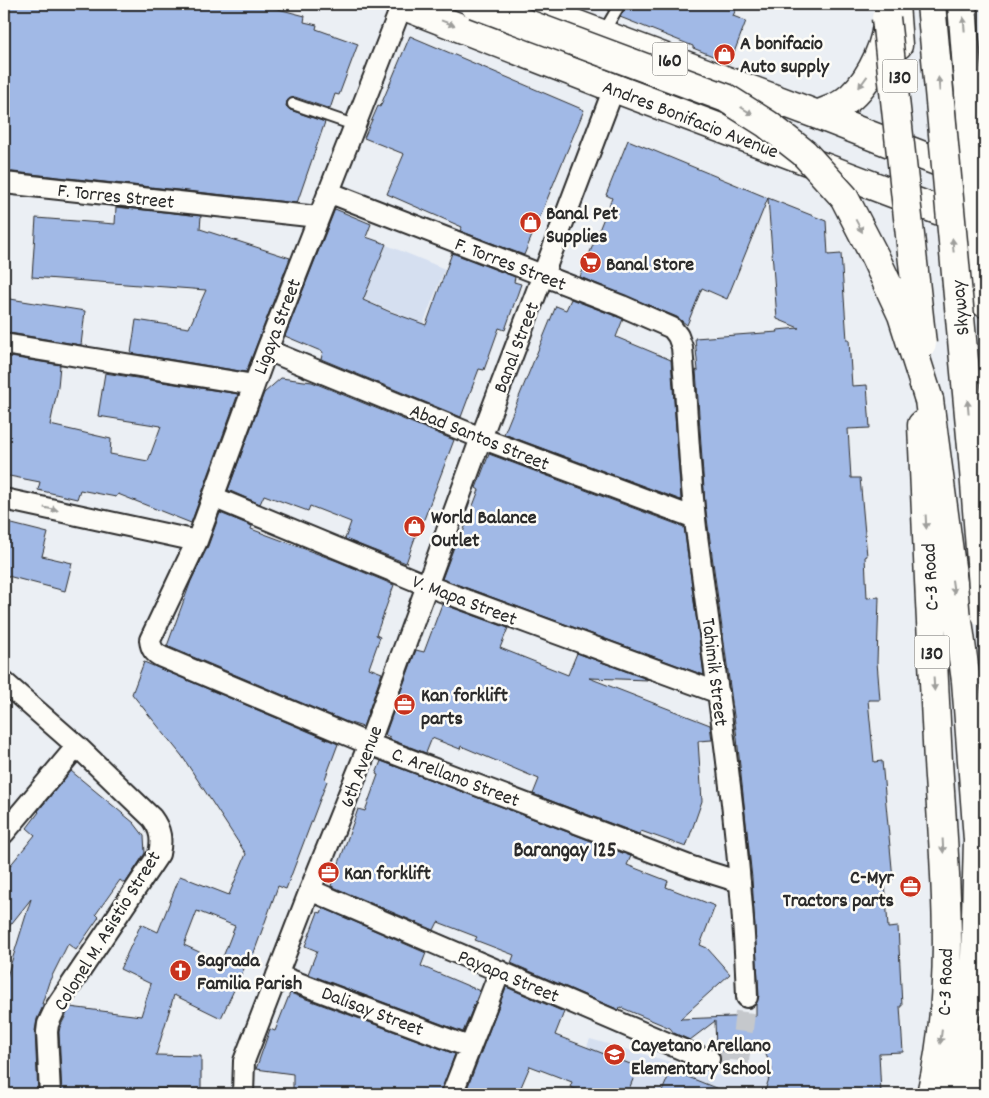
<svg xmlns="http://www.w3.org/2000/svg" width="989" height="1098" font-family="Dekko,sans-serif">
	<style>
		.built { fill: #d5dff0 }
		.building { fill: #a1b9e6; stroke: #2b2b2b; fill-rule: evenodd }
		.lines { fill: none; stroke-linecap: round; stroke-linejoin: round }
		.street-tunnel { stroke: #c5c8cc; stroke-width: 20; stroke-dasharray: 20 10; stroke-linecap: butt }
		.lane-casing { stroke: #2b2b2b; stroke-width: 14 }
		.street-casing { stroke: #2b2b2b; stroke-width: 24 }
		.primary-casing { stroke: #2b2b2b; stroke-width: 31 }
		.highway-casing { stroke: #2b2b2b; stroke-width: 31 }
		.lane { stroke: #fdfcf7; stroke-width: 10 }
		.street { stroke: #fdfcf7; stroke-width: 20 }
		.primary { stroke: #fdfcf7; stroke-width: 28 }
		.highway { stroke: #fdfcf7; stroke-width: 28 }
		.highway-bridge-casing { stroke: #2b2b2b; stroke-width: 31; stroke-linecap: butt }
		.highway-bridge { stroke: #fdfcf7; stroke-width: 28 }
		.oneway { fill: #9e9e9b }
		.labels { text-anchor: middle; stroke-width: 5; stroke-linejoin: round; paint-order: stroke }
		.shield { fill: #fdfcf7; stroke: #6a6a68; stroke-width: 1 }
		.shield-label { font-size: 19px; font-weight: bold; fill: #2b2b2b }
		.poi-label { font-size: 20px; font-weight: bold; fill: #2b2b2b; stroke: #fdfcf7; text-anchor: start }
		.street-label { font-size: 20px; fill: #2b2b2b; stroke: #fdfcf7 }
		.neighbourhood-label { font-size: 21px; font-weight: bold; fill: #2b2b2b; stroke: #fdfcf7 }
	</style>
	<rect width="100%" height="100%" fill="#ebeff4"/>
	<filter id="ink" filterUnits="userSpaceOnUse"><feTurbulence type="fractalNoise" baseFrequency=".02" numOctaves="2"/><feDisplacementMap in="SourceGraphic" scale="10" xChannelSelector="R" yChannelSelector="G"/><feConvolveMatrix kernelMatrix="1 2 1 2 8 2 1 2 1" color-interpolation-filters="sRGB"/></filter>
	<g filter="url(#ink)">
		<!-- built -->
		<path class="built" d="M367,237L445,269L423,324L345,292Z
			M590,1039L727,1078L787,1071L857,1094H568Z"/>
		<!-- building -->
		<path class="building" d="M4,4H259L305,16L304,22L317,25L316,29L358,44L339,95L335,94L330,109L295,97L289,99L287,101L286,106L290,110L325,122L297,203L4,171Z
			M627,4H738L733,16L746,21L730,63L693,48V46L620,17Z
			M410,36L584,110L524,255L460,231L462,227L387,194L404,154L364,138L378,106L380,107Z
			M628,140L768,198L727,299L702,288L687,325L677,317L580,277L612,198L606,195Z
			M768,198L826,221L828,255L841,254L847,340H849L852,386L867,385L870,428L848,429L851,478H860L867,556L865,557L867,598L879,597L877,662L880,700H868L874,762L882,761L893,879L885,880L888,928L898,927L902,1006H900L903,1052L879,1053L881,1094H764L772,1069L764,1050L718,1052L716,1049L715,1021L690,1040L674,1033L670,1028L620,1007L619,1010L511,963L514,955L475,940L477,937L438,922L434,930L331,886L358,809L365,811L378,775L376,774L381,761L631,856L627,865L668,881L666,887L715,906L700,945L707,948L730,974L680,1019L756,1016V1004L759,996L752,878L737,738L705,504L696,370L698,371L695,338L778,332L777,330L799,328L777,319Z
			M116,207L201,216L200,229L290,258L246,372L131,353L136,320L189,328L206,290L32,277L36,218L115,224Z
			M335,209L371,224L366,237L386,244L363,300L388,311L426,325L452,253L515,277L514,282L521,284L505,330L499,328L484,370L479,369L461,417L321,359L323,352L285,336Z
			M4,298L85,311L81,345L4,332Z
			M571,299L623,319L616,337L671,360L681,500L504,434L556,306L566,310Z
			M4,356L60,365L58,387L50,425L111,439L110,454L148,461L161,426L98,416L105,373L238,394L191,523L118,494L116,497L80,490L77,499L38,490L40,482L4,475Z
			M281,378L312,382L454,440L423,522L421,521L406,563L345,539L351,522L310,506L308,511L264,495L260,504L228,490L264,393Z
			M489,454L684,527L704,675L442,579L457,539L460,540L479,490L476,488Z
			M220,513L252,526L251,529L337,561L394,585L376,635L380,637L369,668L382,673L363,727L347,722L167,646L191,581L208,546Z
			M4,522L48,533L42,556L72,563L65,591L4,575Z
			M442,604L508,628L500,648L568,675L577,653L649,680L589,678L710,725L712,740L698,741L702,801L686,847L641,831L639,834L533,794L539,779L461,746L460,749L432,738L426,753L389,739L390,737L385,735L416,650L424,652Z
			M144,662L338,744L325,779L327,781L286,889L278,886L251,961L248,960L221,1018L174,995L156,1055L201,1056V1089L110,1088V1094H62L59,1032L60,1027L70,1007L141,1016L151,984L120,969L141,924L158,932L180,876L229,895L246,854L182,756L132,694ZM197,911L235,926L221,962L184,945Z
			M71,771L134,823L144,836L145,853L125,884L120,880L96,914L99,917L76,950L68,944L49,982L42,1004H44L37,1019L35,1031L38,1094H4V986L31,899L4,933V873L35,835L27,828L39,812L38,811Z
			M323,908L426,953L421,966L480,991L463,1032L308,974L317,951L305,946L318,912L321,913Z
			M506,987L564,1012L555,1035L638,1067L627,1094H590L570,1087L572,1082L530,1066L518,1094H465Z
			M290,993L455,1054L440,1094H293V1074L256,1069L270,1029L275,1031Z
			M671,1070L728,1093V1094H661Z"/>
		<g class="lines">
			<!-- street-tunnel -->
			<path class="street-tunnel" d="M709,1059L730,1063L739,1061L747,997"/>
			<defs>
				<path id="lane" d="M603,33L620,4
					M293,104L354,125"/>
				<path id="street" d="M402,5L267,350L197,541L150,640C151,649 154,653 162,657L369,744L692,867L740,882
					M4,183L318,217
					M328,192L622,306L672,328L678,336L682,347C687,407 689,468 696,528C716,684 742,840 747,997
					M4,344L254,385
					M267,350L481,438L695,518
					M213,497L436,589L719,693
					M4,499L197,541
					M4,682L77,746L152,818C161,830 162,840 159,854L56,1007L48,1024L47,1032L50,1094
					M4,833L77,746
					M310,890L695,1055L709,1059
					M277,975L469,1047
					M243,1094L244,1061L310,890L369,744L481,438L614,88
					M452,1094L500,971"/>
				<path id="primary" d="M399,4L614,88L985,228
					M522,4L818,115L985,180
					M895,4L898,45
					M962,4L985,303
					M818,115C826,111 836,108 843,103C866,88 884,52 887,25
					M922,425C927,537 932,650 938,762C945,871 957,987 931,1094"/>
				<path id="highway" d="M929,400L966,681L978,840L975,956L956,1077L952,1094
					M972,1094L980,1046"/>
			</defs>
			<!-- lane casing -->
			<use href="#lane" class="lane-casing"/>
			<!-- street casing -->
			<use href="#street" class="street-casing"/>
			<!-- primary casing -->
			<use href="#primary" class="primary-casing"/>
			<!-- highway casing -->
			<use href="#highway" class="highway-casing"/>
			<!-- lane -->
			<use href="#lane" class="lane"/>
			<!-- street -->
			<use href="#street" class="street"/>
			<!-- primary -->
			<use href="#primary" class="primary"/>
			<!-- highway -->
			<use href="#highway" class="highway"/>
			<defs>
				<path id="highway-bridge" d="M474,4L726,98L767,124L804,153L844,197L875,257L902,315L929,400
					M931,4L973,458L985,613
					M886,18L922,344"/>
			</defs>
			<!-- highway-bridge casing -->
			<use href="#highway-bridge" class="highway-bridge-casing"/>
			<!-- highway-bridge -->
			<use href="#highway-bridge" class="highway-bridge"/>
		</g>
		<!-- one-way arrows -->
		<defs><path id="oneway-solid" d="M-6-.8H1V-3.2L6.5 0L1 3.2V.8H-6Z" transform="scale(1.25)"/></defs>
		<g class="oneway">
			<use href="#oneway-solid" transform="translate(448 23) rotate(21)"/>
			<use href="#oneway-solid" transform="translate(964 24) rotate(-95)"/>
			<use href="#oneway-solid" transform="translate(863 82) rotate(126)"/>
			<use href="#oneway-solid" transform="translate(939 84) rotate(-95)"/>
			<use href="#oneway-solid" transform="translate(747 111) rotate(32)"/>
			<use href="#oneway-solid" transform="translate(859 226) rotate(62)"/>
			<use href="#oneway-solid" transform="translate(953 245) rotate(-95)"/>
			<use href="#oneway-solid" transform="translate(968 407) rotate(-95)"/>
			<use href="#oneway-solid" transform="translate(51 509) rotate(12)"/>
			<use href="#oneway-solid" transform="translate(926 522) rotate(87)"/>
			<use href="#oneway-solid" transform="translate(953 587) rotate(82)"/>
			<use href="#oneway-solid" transform="translate(934 684) rotate(87)"/>
			<use href="#oneway-solid" transform="translate(943 846) rotate(87)"/>
			<use href="#oneway-solid" transform="translate(941 1037) rotate(97)"/>
		</g>
	</g>
	<!-- icons -->
	<defs>
		<symbol id="shop-disc" viewBox="-11 -11 22 22"><circle r="9.5" fill="#c8321e" stroke="#fdfcf7"/><path d="M-5-2.5h2.3a2.7 3.5 0 0 1 5.4 0H5L5.5 6h-11ZM-1.5-2.5h3a1.5 2.3 0 0 0-3 0Z" fill="#fff"/></symbol>
		<symbol id="supermarket-disc" viewBox="-11 -11 22 22"><circle r="9.5" fill="#c8321e" stroke="#fdfcf7"/><path d="M-6-5.5h2.5l.6 2H6L4.5 2H-2.5L-4.4-4H-6ZM-1.5 3.2a1.3 1.3 0 1 0 .1 0ZM3 3.2a1.3 1.3 0 1 0 .1 0Z" fill="#fff"/></symbol>
		<symbol id="office-disc" viewBox="-11 -11 22 22"><circle r="9.5" fill="#c8321e" stroke="#fdfcf7"/><path d="M-6-3h4V-5.5h4V-3h4V5H-6ZM-1-4.5V-3h2v-1.5ZM-6 0V1H6V0Z" fill="#fff"/></symbol>
		<symbol id="church-disc" viewBox="-11 -11 22 22"><circle r="9.5" fill="#c8321e" stroke="#fdfcf7"/><path d="M-1.2-6h2.4v3.5h3.3v2.4h-3.3V6h-2.4V-.1h-3.3v-2.4h3.3Z" fill="#fff"/></symbol>
		<symbol id="school-disc" viewBox="-11 -11 22 22"><circle r="9.5" fill="#c8321e" stroke="#fdfcf7"/><path d="M0-5L7-2L0 1L-7-2ZM-4 1L0 2.5L4 1V4Q0 6-4 4Z" fill="#fff"/></symbol>
	</defs>
	<g fill-rule="evenodd">
		<use href="#shop-disc" x="712" y="42" width="25" height="25"/>
		<use href="#shop-disc" x="518" y="210" width="25" height="25"/>
		<use href="#supermarket-disc" x="578" y="250" width="25" height="25"/>
		<use href="#shop-disc" x="402" y="514" width="25" height="25"/>
		<use href="#office-disc" x="392" y="692" width="25" height="25"/>
		<use href="#office-disc" x="316" y="860" width="25" height="25"/>
		<use href="#office-disc" x="898" y="874" width="25" height="25"/>
		<use href="#church-disc" x="168" y="958" width="25" height="25"/>
		<use href="#school-disc" x="602" y="1042" width="25" height="25"/>
	</g>
	<g class="labels">
		<!-- shield labels -->
		<g class="shield">
			<rect x="652.5" y="42.5" width="35" height="33" rx="4"/>
			<rect x="882.5" y="59.5" width="35" height="33" rx="4"/>
			<rect x="914.5" y="635.5" width="35" height="33" rx="4"/>
		</g>
		<g class="shield-label">
			<text x="670" y="66">160</text>
			<text x="900" y="83">130</text>
			<text x="932" y="659">130</text>
		</g>
		<!-- poi labels -->
		<g class="poi-label">
			<text x="740" y="49">A bonifacio<tspan x="740" dy="23">Auto supply</tspan></text>
			<text x="546" y="219">Banal Pet<tspan x="546" dy="23">Supplies</tspan></text>
			<text x="606" y="270">Banal Store</text>
			<text x="431" y="523">World Balance<tspan x="431" dy="23">Outlet</tspan></text>
			<text x="421" y="701">Kan forklift<tspan x="421" dy="23">parts</tspan></text>
			<text x="344" y="879">Kan forklift</text>
			<text x="894" y="883" text-anchor="end">C-Myr<tspan x="894" dy="23">Tractors parts</tspan></text>
			<text x="197" y="966">Sagrada<tspan x="197" dy="23">Familia Parish</tspan></text>
			<text x="631" y="1051">Cayetano Arellano<tspan x="631" dy="23">Elementary School</tspan></text>
		</g>
		<!-- street labels -->
		<g class="street-label">
			<text transform="translate(691 118) rotate(21)" y="7">Andres Bonifacio Avenue</text>
			<text transform="translate(116 195) rotate(6)" y="7">F. Torres Street</text>
			<text transform="translate(511 263) rotate(21)" y="7">F. Torres Street</text>
			<text transform="translate(959 308) rotate(-95)" y="7">Skyway</text>
			<text transform="translate(276 326) rotate(-69)" y="7">Ligaya Street</text>
			<text transform="translate(515 347) rotate(-69)" y="7">Banal Street</text>
			<text transform="translate(480 436) rotate(22)" y="7">Abad Santos Street</text>
			<text transform="translate(929 577) rotate(-93)" y="7">C-3 Road</text>
			<text transform="translate(465 599) rotate(21)" y="7">V. Mapa Street</text>
			<text transform="translate(716 672) rotate(83)" y="7">Tahimik Street</text>
			<text transform="translate(360 766) rotate(-69)" y="7">6th Avenue</text>
			<text transform="translate(456 776) rotate(21)" y="7">C. Arellano Street</text>
			<text transform="translate(106 930) rotate(-58)" y="7">Colonel M. Asistio Street</text>
			<text transform="translate(509 975) rotate(23)" y="7">Payapa Street</text>
			<text transform="translate(944 982) rotate(-88)" y="7">C-3 Road</text>
			<text transform="translate(373 1010) rotate(21)" y="7">Dalisay Street</text>
		</g>
		<!-- neighbourhood labels -->
		<g class="neighbourhood-label">
			<text x="565" y="856">Barangay 125</text>
		</g>
	</g>
	<!-- margin -->
	<rect width="989" height="1098" fill="none" stroke="#fdfcf7" stroke-width="20"/>
	<rect x="10" y="10" width="969" height="1078" fill="none" stroke="#2b2b2b" stroke-width="2" filter="url(#ink)"/>
</svg>
